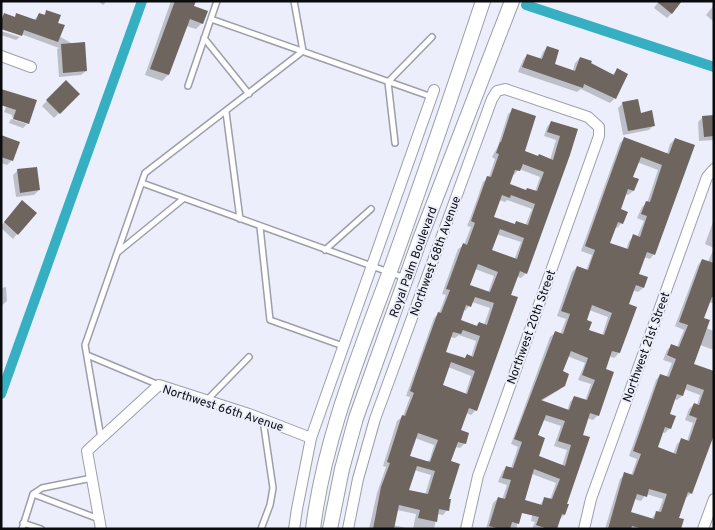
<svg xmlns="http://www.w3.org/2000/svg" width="715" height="530" font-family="Overpass,sans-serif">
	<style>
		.shadow { fill: #0003; fill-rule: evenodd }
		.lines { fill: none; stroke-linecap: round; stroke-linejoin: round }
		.canal { stroke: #36afc3; stroke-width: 10 }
		.building { fill: #6f655f; fill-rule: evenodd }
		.service-casing { stroke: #9c9faa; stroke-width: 8 }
		.minor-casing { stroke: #9c9faa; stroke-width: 12 }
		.secondary-casing { stroke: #9c9faa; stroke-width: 16 }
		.service { stroke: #fff; stroke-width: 5 }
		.minor { stroke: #fff; stroke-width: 10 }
		.secondary { stroke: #fff; stroke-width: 14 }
		.labels { text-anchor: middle; stroke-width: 4; stroke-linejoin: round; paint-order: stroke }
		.street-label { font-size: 12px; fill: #0a0b0f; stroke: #eceffb }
	</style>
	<rect width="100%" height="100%" fill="#eceffb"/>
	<!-- shadow -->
	<path class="shadow" d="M98,1H107L103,5Z
		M171,1H194L193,6L202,23L196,29L186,26L168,75L162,81L145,75Z
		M659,1L672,13L667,18L654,8Z
		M714,5V22L706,15Z
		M47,11L57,23V35L73,44L86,71L81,75L59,77L57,49L59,48L21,34L20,36V34L1,28V18L4,15L14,18L17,15L34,20L39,14L43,16Z
		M1,31L20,37L16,40L1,35Z
		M547,47L553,65L573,71L575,63L580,58L612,75L617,70L626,75L614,99L610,103L581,89L577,92L518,72L523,60L527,55L540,59L543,52Z
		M66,82L78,94L54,118L42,106Z
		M1,90L35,101L27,124V122L12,117V115L4,112L6,107L1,105Z
		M623,103L640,114L653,126L649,130L623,135L618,108Z
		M513,110L523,151L550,160L556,140L544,136L547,127L551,122L576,130L526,273L521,278L516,276L476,410L471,415L466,413L459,431L465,443L460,448L455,447L450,462L447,510L443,515L437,514L434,529H413L416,514L397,510L393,525L411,529H369L377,493L386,467L383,466L397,421L403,416L410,397L406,396L434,318L439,313L446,295L442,294L458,249L464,245L471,227L467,226L471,216L483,182L489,177L495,159L492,157L498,146L508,114ZM519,169L540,177L535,192L525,191L508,185L512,175H514ZM499,200L505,202L507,200L532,209L525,226L516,222L514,225L492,217ZM496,234L521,242L514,260L490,251ZM475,269L494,276L488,293L469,286ZM472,302L490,308L484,325L479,323L476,326L459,321L463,310L465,311ZM459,335L476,341L471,357L467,356L464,359L445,353L450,337L455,338ZM448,367L471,376L465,395L441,386ZM415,438L434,445L430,459L427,462L409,457ZM414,470L431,475L425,495L407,491Z
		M714,116V140L699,141L698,122L703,117Z
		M11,119L27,124L23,128L9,123Z
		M1,137L12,160L7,165L1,163Z
		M625,138L667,154L670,144L675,139L654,254L650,259L644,257L638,274L646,278L643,288L638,292L632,290L627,305L619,353L614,358L609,356L604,370L598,415L593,420L587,418L581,436L564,515L559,520L556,529H532L535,522L531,521L533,510L539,506L545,498L550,500L556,483L532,474L516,529H486L493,503L498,498L502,500L507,485L498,482L502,472L506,467L511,468L518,447L511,444L550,337L555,333L560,335L566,319L557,316L572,272L577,267L586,271L592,255L581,251L620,143ZM637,162L658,170L647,203L642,207L637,218L644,221L637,237L634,236L629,241L626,250L608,243L614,227L617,228L622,223L619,210L625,194L628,195L633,191L631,177ZM589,310L608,317L602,336L587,331L586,321ZM567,356L585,363L578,380L591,384L585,401L574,397L570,402L567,411L541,401L559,390L564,385L562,372ZM543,420L561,426L554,446L567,450L562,466L537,457L536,436Z
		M18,170L39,190L34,195L16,197L13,175Z
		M18,207L17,234L13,239L1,228V226Z
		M714,219V248L705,244Z
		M714,248V302L712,303L709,302L703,319L706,328L714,331V350L700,345L692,365L714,372L691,493L686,498L685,497L678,519L680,529H605L620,479L625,474L631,476L637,459L629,456L656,380L660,375L666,378L672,363L663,360L667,350L672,345L677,347L684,330L675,326L698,265L702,260L708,262ZM684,389L700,395L697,405L694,404L689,409L685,420L693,423L687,441L682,439L677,444L673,454L656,448L662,432L665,433L670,428L668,415L674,399L677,400L682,396ZM646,494L663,499L658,513L657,512L651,519L630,513L634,499L641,501Z
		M6,287L7,301L1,306V288Z"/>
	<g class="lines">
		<!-- canal -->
		<path class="canal" d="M526,5L714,67
			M1,394L142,1"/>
	</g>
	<!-- building -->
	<path class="building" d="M175,1H196L194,6L208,11L203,24L190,19L169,75L150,69Z
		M656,1H682L672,14Z
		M46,10L61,15L58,23L65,25L58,42L24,30L22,36L1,29V22L4,13L15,17L16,13L36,20L39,13L45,15Z
		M85,42L87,71L63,73L61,44Z
		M547,46L559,50L555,64L575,71L580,57L592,61L591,63L614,75L617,68L628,74L616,99L584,84L583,88L522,67L527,54L542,59Z
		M66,80L80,94L60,114L46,100Z
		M1,89L37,100L29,124L13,119L16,110L1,105Z
		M638,99L641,113L652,110L655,126L628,131L622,102Z
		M512,108L536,116L525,151L538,156L539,154L553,160L560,136L547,132L551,121L578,129L570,155L527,274L520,271L511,295L518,297L477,411L469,408L461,430L469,433L466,444L458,442L451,461L460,464L449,499H451L449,511L439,509L437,522L418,518L420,510L399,505L394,529H373L381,487L390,463L387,462L402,415L405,416L414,393L410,391L420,362L438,312L441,313L450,290L446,289L463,243L467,245L475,223L471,221L487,176L491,177L499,154L496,153L500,142H501ZM523,164L544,172L537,191L527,188L526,190L510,184L515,170L520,171ZM502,195L510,198L511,195L535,204L528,225L516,221L515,224L494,217ZM500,229L524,238L517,259L492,250ZM478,264L498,272L490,292L470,285ZM475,297L494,303L487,325L479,322L477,326L461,320L466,305L471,307ZM463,330L480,336L473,357L467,354L465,358L446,352L453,332L461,334ZM451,362L475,371L467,394L443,385ZM418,433L438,440L430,462L410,456ZM417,466L435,471L428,494L409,490Z
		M714,115V136L704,137L702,116Z
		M1,135L20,142L13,161L1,157Z
		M624,137L669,154L675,138L695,145L655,255L647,252L639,274L648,277L644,288L636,285L629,304L637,307L620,353L612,351L606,369L614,372L599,416L590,413L583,435L590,437L567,504H569L565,515L562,514L557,529H548L536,525L539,517L522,513L519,524L512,522L510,529H500L489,526L498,497L505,499L511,480L502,478L506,466L513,468L522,442L514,439L555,331L563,334L570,314L561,311L577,266L588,270L595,250L585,246ZM641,157L662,165L650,202L646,201L641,214L647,216L640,237L633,234L628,249L610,243L618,222L623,224L628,212L621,209L628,189L634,191L639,179L633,177ZM592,305L612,313L604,335L589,330L592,322L587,320ZM571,351L588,358L582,375L595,380L587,400L574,396L569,410L541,400L565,386L569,374L563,371ZM546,415L565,421L558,441L571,445L565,466L539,456L545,438L538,435ZM534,469L560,479L552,499L544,497L542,505L525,500Z
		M37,167L40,190L20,193L17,169Z
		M22,200L37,213L18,235L4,222Z
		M702,259L714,263V297H712L704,318L710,320L694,364L714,371V435L692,494L688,492L679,518L684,519L681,529H643L632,526L631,529H608L624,472L633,475L641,454L633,451L660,374L669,377L676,359L667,355L671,344L679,347L688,325L679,322ZM687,384L704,390L699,405L694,403L689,415L697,418L689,441L681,438L676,454L658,447L665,427L671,429L676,416L670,414L677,394L683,396ZM649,489L667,494L661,512L656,511L654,519L631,512L637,494L647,497Z"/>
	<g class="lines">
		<defs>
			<path id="service" d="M211,19L432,97
				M204,38L249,94
				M188,86L217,1
				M226,112L240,219
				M395,143L388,82L432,37
				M142,183L405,278
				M260,227L270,320L343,346
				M325,250L371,209
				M118,252L183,199
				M87,355L159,385
				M207,400L249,357
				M101,438L85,345L145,173L303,51L294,1
				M33,494L99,519
				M23,523L41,529
				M22,529L33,494L42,488L92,478
				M261,529L270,505L273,488L263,420"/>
			<path id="minor" d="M1,56L31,67
				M101,529L87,451L159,385L249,414L311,438
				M294,529L297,509L311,438L434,90
				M348,529L358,479L375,419L492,99L497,91L505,89L588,117L599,127V136L478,476L466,529
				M584,529L591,499L707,177L714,169
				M703,529L714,499"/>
			<path id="secondary" d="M313,529C324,439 359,355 390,271C422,182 453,91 483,1
				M330,529L342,469L356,418L420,239L512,1"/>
		</defs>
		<!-- service casing -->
		<use href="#service" class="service-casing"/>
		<!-- minor casing -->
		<use href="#minor" class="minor-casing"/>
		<!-- secondary casing -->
		<use href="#secondary" class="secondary-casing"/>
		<!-- service -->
		<use href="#service" class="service"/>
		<!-- minor -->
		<use href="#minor" class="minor"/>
		<!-- secondary -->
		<use href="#secondary" class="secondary"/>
	</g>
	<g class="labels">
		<!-- street labels -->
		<g class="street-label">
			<text transform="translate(435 256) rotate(-70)" y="4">Northwest 68th Avenue</text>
			<text transform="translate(413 262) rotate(-70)" y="4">Royal Palm Boulevard</text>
			<text transform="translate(531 327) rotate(-70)" y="4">Northwest 20th Street</text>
			<text transform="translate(646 347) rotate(-70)" y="4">Northwest 21st Street</text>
			<text transform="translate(223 408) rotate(18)" y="4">Northwest 66th Avenue</text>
		</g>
	</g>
	<!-- border -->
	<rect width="715" height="530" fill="none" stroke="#0a0b0f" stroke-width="5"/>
</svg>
